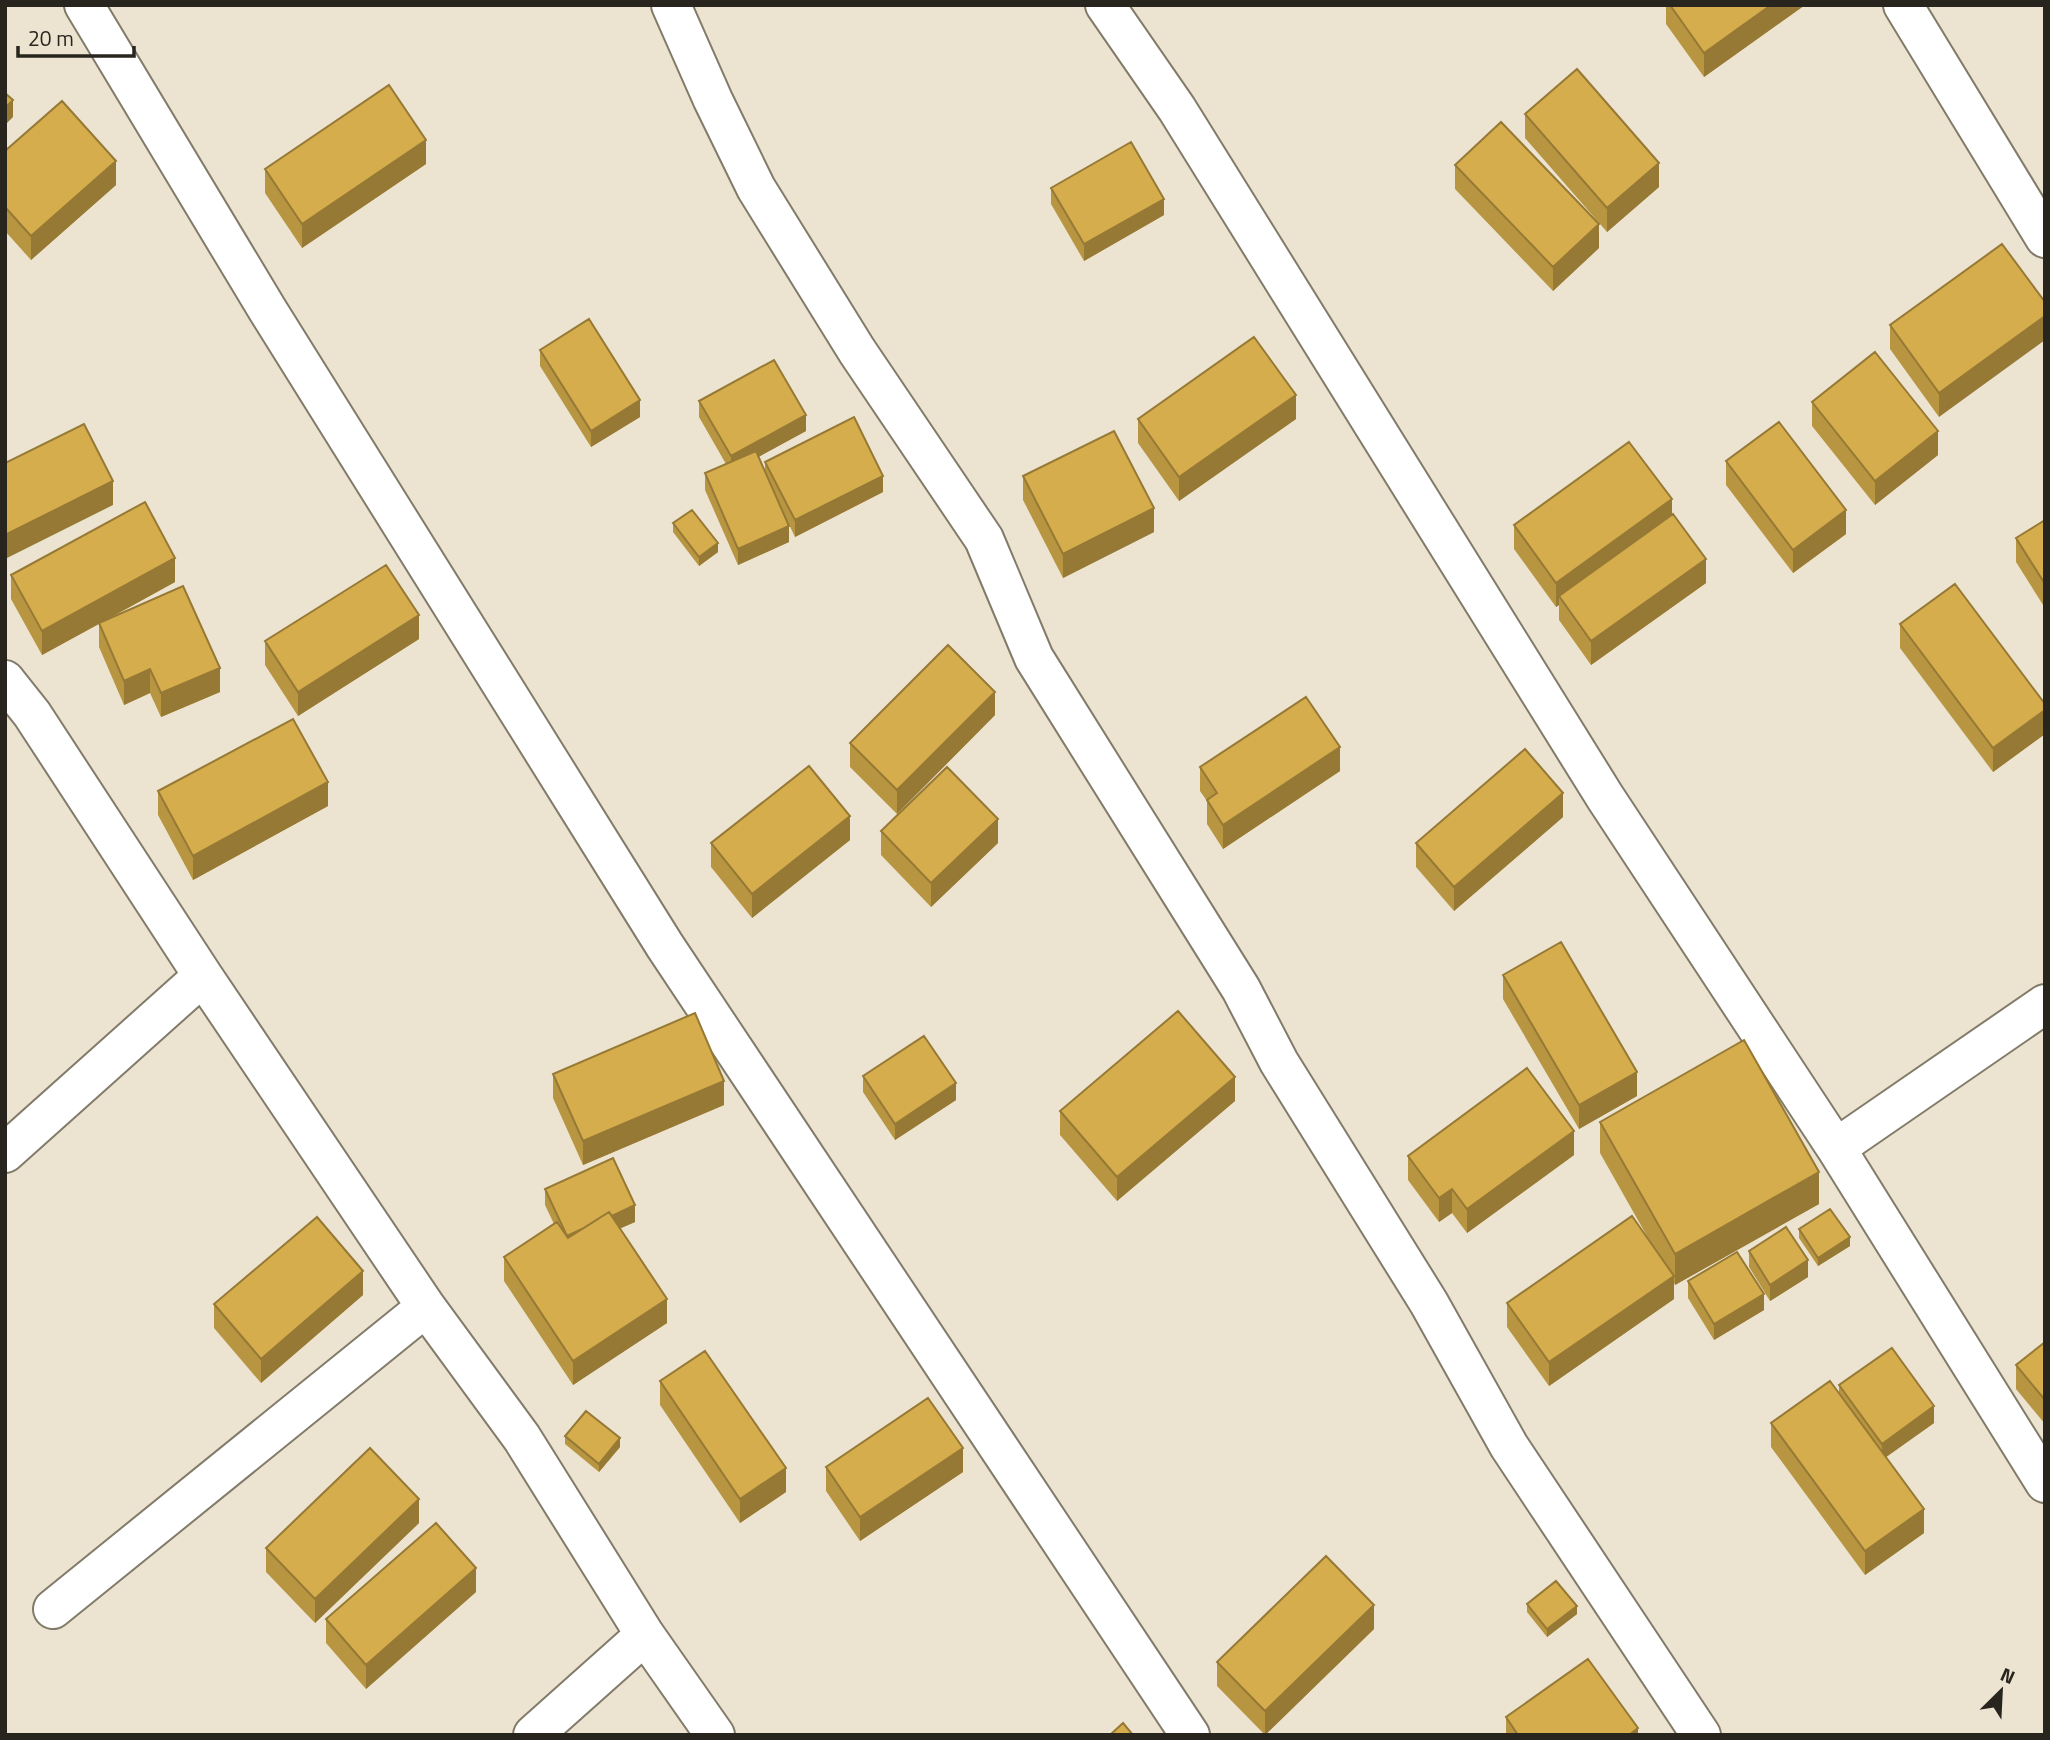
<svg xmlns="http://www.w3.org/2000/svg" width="2050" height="1740" font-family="'Titillium Web',sans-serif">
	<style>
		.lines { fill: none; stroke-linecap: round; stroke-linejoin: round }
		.minor-casing { stroke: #827b6a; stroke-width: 42 }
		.minor { stroke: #fff; stroke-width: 38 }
		.wall { fill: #b89541 }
		.shaded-wall { fill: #967935 }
		.building { fill: #d6ad4c; stroke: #967935; stroke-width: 2 }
	</style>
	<rect width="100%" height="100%" fill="#ece4d1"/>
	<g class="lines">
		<defs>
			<path id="minor" d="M84,5L267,309L665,946L1190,1735
				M671,5L713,100L756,188L857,351L984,539L1034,658L1241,989L1279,1062L1429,1303L1509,1446L1701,1735
				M1105,5L1177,109L1605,797L1836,1148L2045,1483
				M1903,5L2045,238
				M5,680L32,714L203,976L426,1307L522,1438L645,1635L715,1735
				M1836,1148L2045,1004
				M5,1153L203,976
				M53,1609L426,1307
				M533,1735L645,1635"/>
		</defs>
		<!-- minor casing -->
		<use href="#minor" class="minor-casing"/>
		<!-- minor -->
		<use href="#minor" class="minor"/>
	</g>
	<!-- wall -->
	<path class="wall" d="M1666,5H1805L1704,77L1666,24Z
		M1525,114L1659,187L1607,232L1525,138Z
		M5,151L116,185L31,260L5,231Z
		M426,164L302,248L265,193V169Z
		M1455,165L1599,248L1553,291L1455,189Z
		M1051,188L1164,215L1084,261L1051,204Z
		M2002,244L1939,417L1890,349V325Z
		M540,350L640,417L591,447L540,366Z
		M699,401L806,431L758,457L765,472V462L883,492L795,537L786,518L789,542L738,565L705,490V473L726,464L699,417Z
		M1812,402L1938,455L1875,505L1812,426Z
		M1138,419H1296L1179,501L1138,443Z
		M1726,461L1846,534L1793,573L1726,485Z
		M1023,476L1154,532L1063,578L1023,500Z
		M1672,514L1706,583L1591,665L1559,620V605L1556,607L1514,549V525Z
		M2045,520V608L2016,562V538Z
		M673,523L718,552L699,566L673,532Z
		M11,575L175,582L110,618L220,692L161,717L150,693L124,705L99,647V624L42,655L11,599Z
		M1900,624L2045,704V734L1993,772L1900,648Z
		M419,639L298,716L265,665V641Z
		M995,715L897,814L850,767V743Z
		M1200,767L1340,771L1223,849L1207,824V801L1200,791Z
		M158,791L328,806L193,880L158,815Z
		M1563,817L1454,911L1416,867V843Z
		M881,831L998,843L931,907L881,855Z
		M850,840L752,918L711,867V843Z
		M1503,975L1637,1096L1579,1129L1503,999Z
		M553,1074L724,1105L583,1165L553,1098Z
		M863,1076L956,1100L895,1140L863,1092Z
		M1235,1101L1117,1201L1060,1135V1111Z
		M1600,1122L1819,1204L1675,1285L1674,1283V1299L1549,1386L1507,1327V1303L1652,1245L1600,1153Z
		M1574,1155L1467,1233L1452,1213L1439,1222L1408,1180V1156Z
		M545,1189L635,1222L620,1228L667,1323L573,1385L504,1281V1257L554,1224L545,1205Z
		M1799,1229L1850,1246L1818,1266L1799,1238Z
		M1749,1251L1808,1277L1770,1301L1749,1267Z
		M1688,1281L1764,1310L1714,1340L1688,1298Z
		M363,1295L261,1383L214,1328V1304Z
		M2045,1342V1424L2016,1389V1365Z
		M660,1381L786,1492L740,1523L660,1405Z
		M1839,1385L1934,1423L1886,1457L1924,1533L1865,1575L1771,1447V1423L1839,1393Z
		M565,1436L620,1447L599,1472L565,1444Z
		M826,1467L963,1472L860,1541L826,1491Z
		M419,1523L315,1623L266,1572V1548Z
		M476,1592L366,1689L326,1643V1619Z
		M1527,1604L1577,1614L1547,1637L1527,1612Z
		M1374,1629L1265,1735L1217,1686V1662Z
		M1506,1717L1638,1735H1506Z"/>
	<!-- shaded-wall -->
	<path class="shaded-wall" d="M1771,5H1805L1704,77V53Z
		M13,100V117L5,125V108Z
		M426,140V164L302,248V224Z
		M116,161V185L31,260V236Z
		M1659,163V187L1607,232V208Z
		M1164,199V215L1084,261V244Z
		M1599,224V248L1553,291V267Z
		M2045,316V340L1939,417V393Z
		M1296,395V419L1179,501V477Z
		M640,400V417L591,447V431Z
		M806,415V431L731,472V456Z
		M1938,431V455L1875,505V481Z
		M883,476V492L795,537V520Z
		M113,481V505L5,559V535Z
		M1672,499V523L1559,596V605L1556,607V583Z
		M1154,508V532L1063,578V554Z
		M1846,510V534L1793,573V550Z
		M789,526V542L738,565V549Z
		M718,543V552L699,566V557Z
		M175,558V582L42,655V631Z
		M1706,559V583L1591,665V641Z
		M419,615V639L298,716V692Z
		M220,668V692L161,717V693Z
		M150,669V693L124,705V681Z
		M995,692V715L897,814V790Z
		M2045,710V734L1993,772V748Z
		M1340,747V771L1223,849V825Z
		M328,782V806L193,880V856Z
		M1563,793V817L1454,911V887Z
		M850,816V840L752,918V894Z
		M998,819V843L931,907V883Z
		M1637,1072V1096L1579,1129V1105Z
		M1235,1077V1101L1117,1201V1177Z
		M724,1081V1105L583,1165V1141Z
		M956,1083V1100L895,1140V1124Z
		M1574,1131V1155L1467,1233V1209Z
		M1819,1172V1204L1675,1285V1254Z
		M1452,1189V1213L1439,1222V1198Z
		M635,1205V1222L567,1252V1236Z
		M1850,1237V1246L1818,1266V1258Z
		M1808,1260V1277L1770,1301V1285Z
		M363,1271V1295L261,1383V1359Z
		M1674,1276V1299L1549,1386V1362Z
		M1764,1294V1310L1714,1340V1324Z
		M667,1299V1323L573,1385V1361Z
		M1934,1406V1423L1882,1460V1444Z
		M620,1438V1447L599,1472V1464Z
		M963,1448V1472L860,1541V1517Z
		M786,1468V1492L740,1523V1499Z
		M419,1499V1523L315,1623V1599Z
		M1924,1509V1533L1865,1575V1551Z
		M476,1568V1592L366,1689V1665Z
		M1374,1605V1629L1265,1735V1711Z
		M1577,1606V1614L1547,1637V1629Z
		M1638,1728V1735H1629Z"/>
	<!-- building -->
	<path class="building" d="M1670,5H1771L1704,53Z
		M1577,69L1659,163L1607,208L1525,114Z
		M389,85L426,140L302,224L265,169Z
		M5,93L13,100L5,108Z
		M62,101L116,161L31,236L5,207V151Z
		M1501,122L1599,224L1553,267L1455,165Z
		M1131,142L1164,199L1084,244L1051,188Z
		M2002,244L2045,302V316L1939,393L1890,325Z
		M589,319L640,400L591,431L540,350Z
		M1254,337L1296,395L1179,477L1138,419Z
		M1875,352L1938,431L1875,481L1812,402Z
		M774,360L806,415L731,456L699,401Z
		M854,417L883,476L795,520L765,462Z
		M1779,422L1846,510L1793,550L1726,461Z
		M84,424L113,481L5,535V463Z
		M1114,431L1154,508L1063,554L1023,476Z
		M1629,442L1672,499L1556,583L1514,525Z
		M756,451L789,526L738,549L705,473Z
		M145,502L175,558L42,631L11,575Z
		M692,510L718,543L699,557L673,523Z
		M1673,514L1706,559L1591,641L1559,596Z
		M2045,520V584L2016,538Z
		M386,565L419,615L298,692L265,641Z
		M1955,584L2045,704V710L1993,748L1900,624Z
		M183,586L220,668L161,693L150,669L124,681L99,623Z
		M948,645L995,692L897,790L850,743Z
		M1306,697L1340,747L1223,825L1207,800L1217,793L1200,767Z
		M293,719L328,782L193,856L158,791Z
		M1525,749L1563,793L1454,887L1416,843Z
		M809,766L850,816L752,894L711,843Z
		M947,767L998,819L931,883L881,831Z
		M1561,942L1637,1072L1579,1105L1503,975Z
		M1178,1011L1235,1077L1117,1177L1060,1111Z
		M695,1013L724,1081L583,1141L553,1074Z
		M924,1036L956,1083L895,1124L863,1076Z
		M1744,1040L1819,1172L1675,1254L1600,1122Z
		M1527,1068L1574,1131L1467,1209L1452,1189L1439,1198L1408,1156Z
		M613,1158L635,1205L612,1216L609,1212L582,1229L567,1236L545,1189Z
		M1830,1209L1850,1237L1818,1258L1799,1229Z
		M609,1212L667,1299L573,1361L504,1257L557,1222L568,1238Z
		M1632,1216L1674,1276L1549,1362L1507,1303Z
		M317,1217L363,1271L261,1359L214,1304Z
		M1786,1227L1808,1260L1770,1285L1749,1251Z
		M1737,1252L1764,1294L1714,1324L1688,1281Z
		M2045,1342V1400L2016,1365Z
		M1892,1348L1934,1406L1882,1444L1839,1385Z
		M705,1351L786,1468L740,1499L660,1381Z
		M1830,1381L1924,1509L1865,1551L1771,1423Z
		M928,1398L963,1448L860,1517L826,1467Z
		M586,1411L620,1438L599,1464L565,1436Z
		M370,1448L419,1499L315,1599L266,1548Z
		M436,1523L476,1568L366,1665L326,1619Z
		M1326,1556L1374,1605L1265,1711L1217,1662Z
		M1556,1581L1577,1606L1547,1629L1527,1604Z
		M1588,1659L1638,1728L1629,1735H1518L1506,1717Z
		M1123,1723L1133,1735H1110Z"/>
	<!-- border -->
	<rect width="2050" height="1740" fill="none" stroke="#28251e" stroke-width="14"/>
	<!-- north arrow -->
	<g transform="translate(2001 1691) rotate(24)" stroke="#ece4d1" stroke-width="5" paint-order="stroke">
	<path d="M0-5L12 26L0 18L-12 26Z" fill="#28251e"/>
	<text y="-10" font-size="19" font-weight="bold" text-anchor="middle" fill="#28251e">N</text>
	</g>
	<!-- scale -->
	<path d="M18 46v10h116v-10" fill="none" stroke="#28251e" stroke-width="3.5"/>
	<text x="28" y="46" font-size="21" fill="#28251e" stroke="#ece4d1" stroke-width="5" paint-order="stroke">20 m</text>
</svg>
